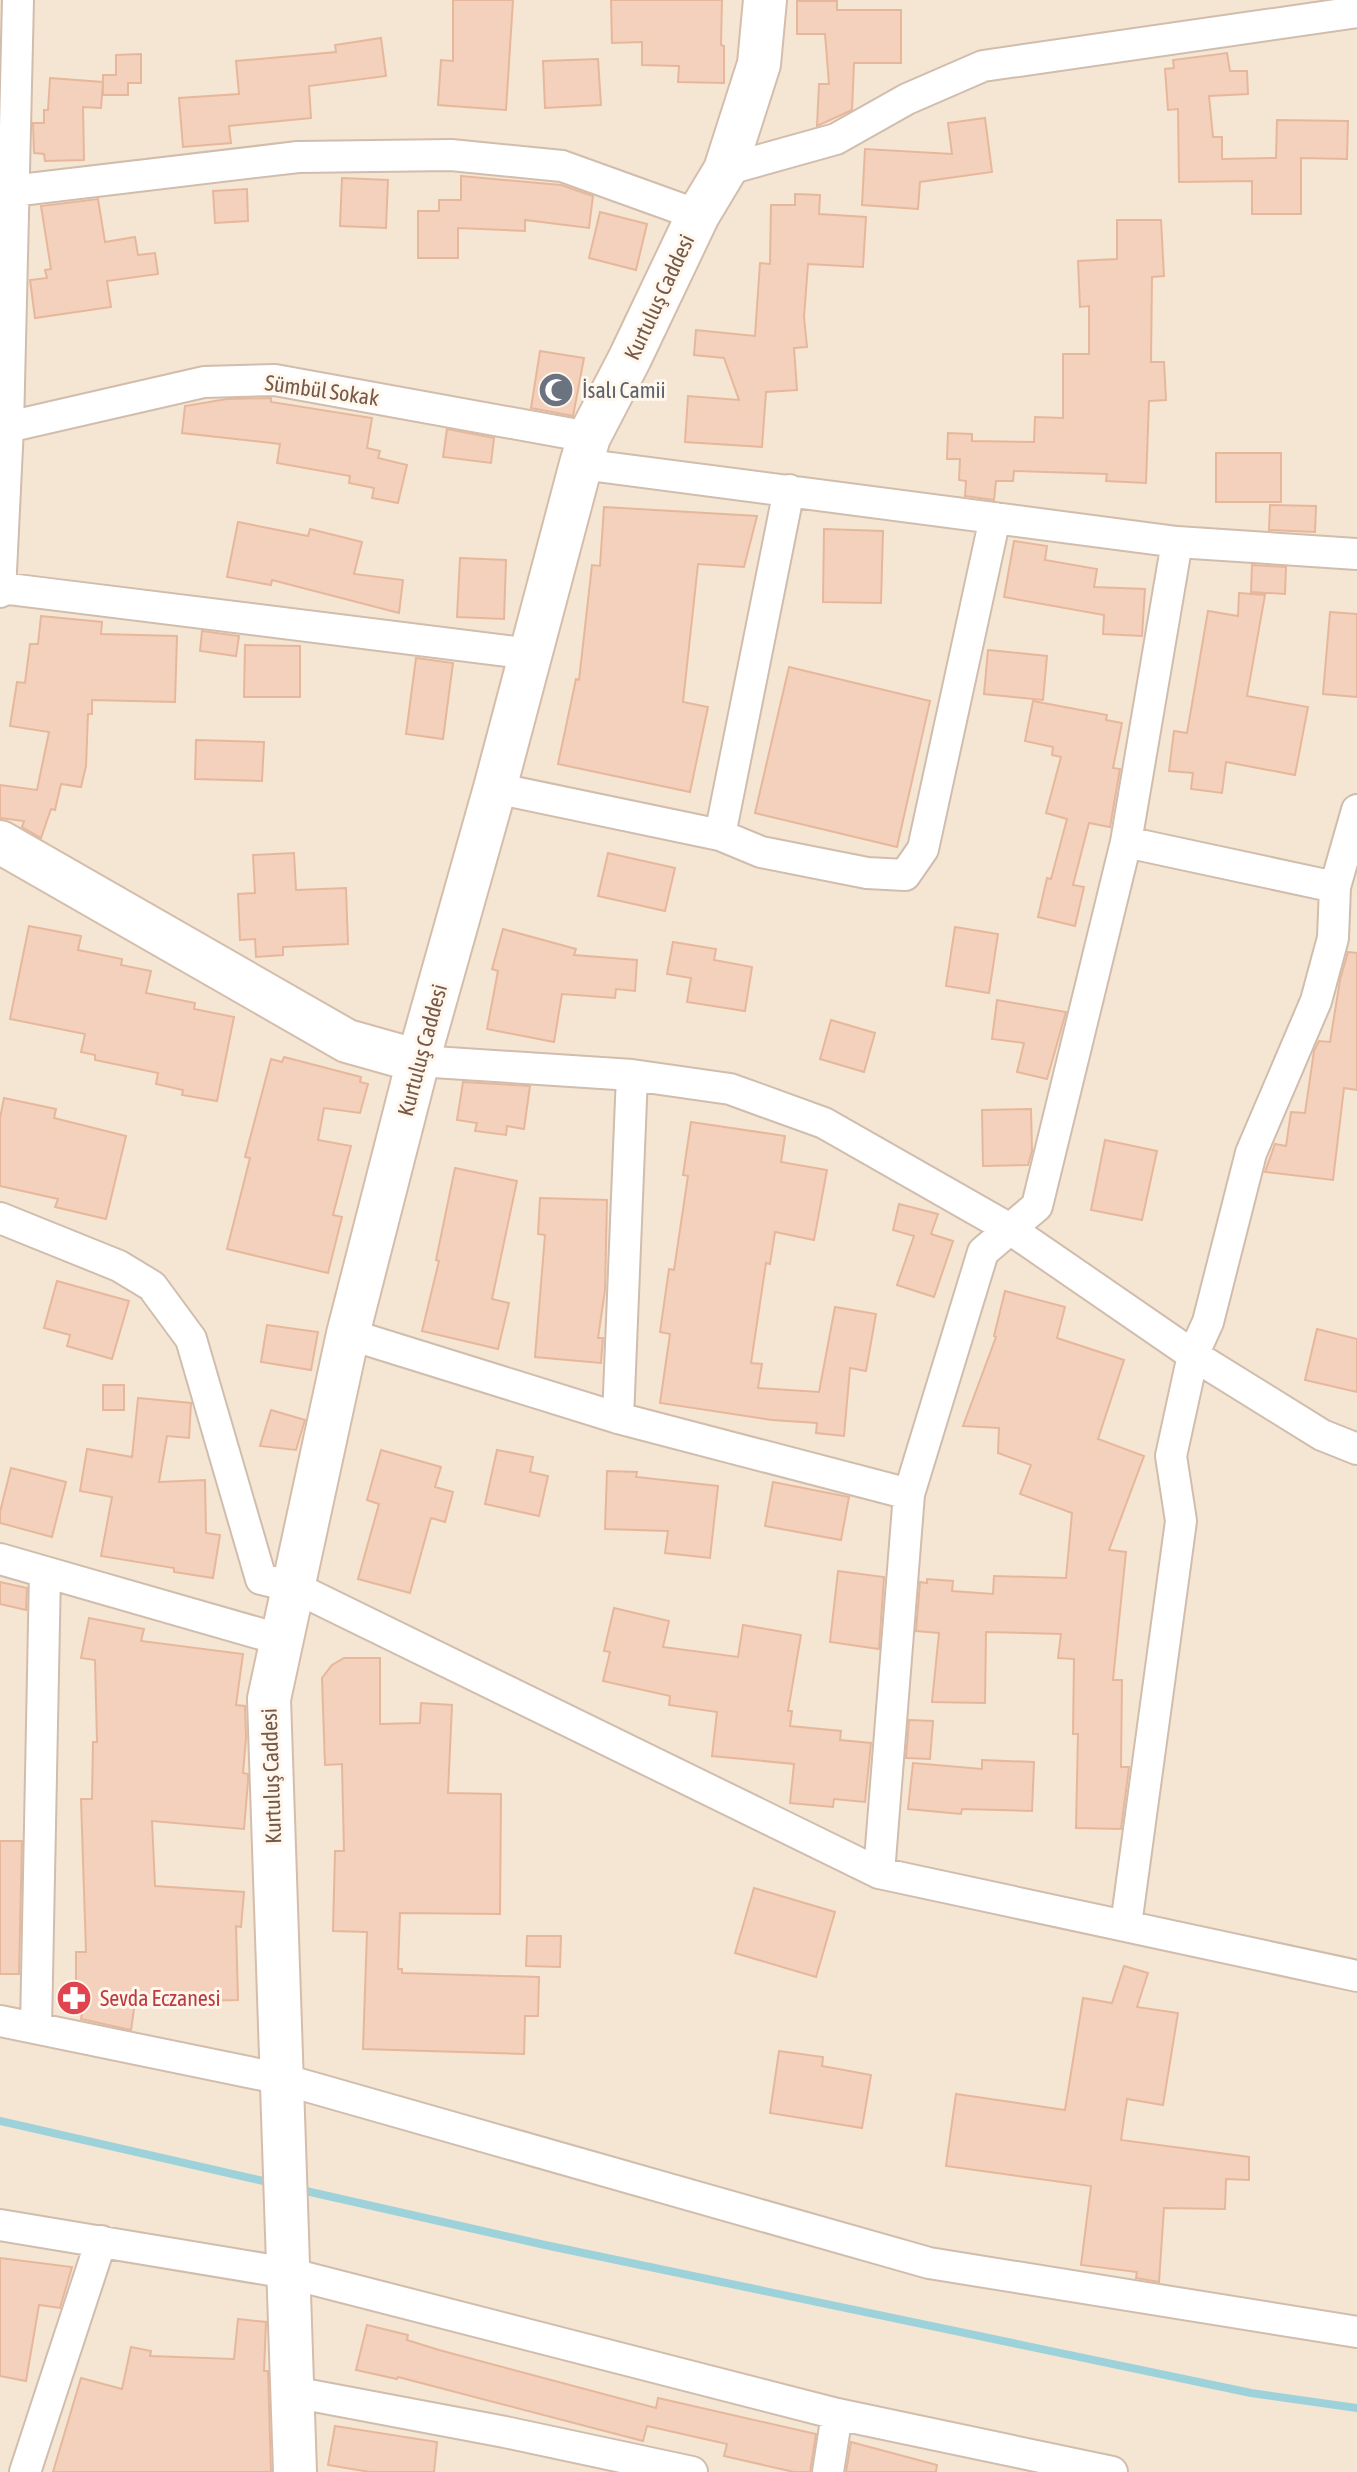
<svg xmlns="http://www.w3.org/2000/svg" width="1357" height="2472" font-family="'Asap Condensed',sans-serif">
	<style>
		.residential { fill: #f5e5d3 }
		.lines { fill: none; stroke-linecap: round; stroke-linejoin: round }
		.stream { stroke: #9ed2da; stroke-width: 8 }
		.building { fill: #f4d1bc; stroke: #e7b79b; stroke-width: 2 }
		.street-casing { stroke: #d1bdad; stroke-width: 34 }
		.secondary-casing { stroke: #d5bdab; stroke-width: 46 }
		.street { stroke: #fff; stroke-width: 30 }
		.secondary { stroke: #fff; stroke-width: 42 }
		.labels { text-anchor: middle; stroke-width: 6; stroke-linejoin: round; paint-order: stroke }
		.street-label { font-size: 22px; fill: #775949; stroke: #fff7ec }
		.worship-label { font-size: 22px; fill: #5b616d; stroke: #fff7ec; text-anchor: start }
		.health-label { font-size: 22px; fill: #be3a42; stroke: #fff7ec; text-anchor: start }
	</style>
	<rect width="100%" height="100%" fill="#fdf4e5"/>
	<!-- residential -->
	<path class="residential" d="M0,0H1357V2472H0Z"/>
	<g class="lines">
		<!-- stream -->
		<path class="stream" d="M0,2121L272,2183
			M297,2189L545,2245L1251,2393L1357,2408"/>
	</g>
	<!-- building -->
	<path class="building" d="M453,0H513L506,110L438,105L441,60L453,61Z
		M611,0H722L721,45L724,46V83L678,82L679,66L642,65V42L612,43Z
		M797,1H837V10H901V63H854L852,110L817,126L819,84H829L825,34H797Z
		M381,38L386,76L309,86L311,118L229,126L231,143L183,147L179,98L239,94L236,61L336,52L335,45Z
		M1227,53L1230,71H1247L1248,94L1209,96L1213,137H1222V159L1276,158L1277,120L1348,121L1347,159L1301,158V214H1252V181L1179,182L1178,109L1168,110L1165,69L1174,68L1173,60Z
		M141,54V83H128V95H103V75H116V55Z
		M598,59L601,105L545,108L543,61Z
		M50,78L103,82L101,108L83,107L84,160L45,161L44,154L34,153L33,123H44V110H48Z
		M985,118L992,172L920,182L918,209L862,205L865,149L952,154L948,123Z
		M461,176L561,185L593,196L589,228L525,220V231L458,228V258H418V211H439V200H461Z
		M342,178L388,180L386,228L340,226Z
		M247,189L248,221L215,223L213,191Z
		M795,194L820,195L819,214L866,217L863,267L808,264L804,317L807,347L794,348L797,390L766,392L762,447L685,442L688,396L739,400L724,358L694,355L696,330L755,336L760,263L770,264L771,205H795Z
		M98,199L105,242L135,237L138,255L155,253L158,274L107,281L111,307L35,318L30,280L47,278L45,270L51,269L41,206Z
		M600,212L647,224L636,270L589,258Z
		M1117,220H1161L1164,276L1152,277L1151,362H1164L1166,400L1149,401L1146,483L1106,481L1107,474L1014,471L1013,481H996L994,500L965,496L966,481L959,480L960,459H947L948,433L972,434V441L1034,442L1035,417L1063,418V354H1089V306L1080,307L1078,261L1117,259Z
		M540,351L584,358L573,416L531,408Z
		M271,398V402L372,418L367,448L380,451L378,458L407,465L398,503L372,498L374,488L349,483L350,476L277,463L280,444L182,433L185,406L227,399Z
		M447,429L494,438L491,463L443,457Z
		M1216,453H1281V502H1216Z
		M1270,505L1316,506L1315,532L1269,530Z
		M604,507L757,516L744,567L698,564L683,702L708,707L690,792L558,764L576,679L579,680L592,565L600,566Z
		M238,522L308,536L310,529L362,542L354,574L403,580L399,613L272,580L271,585L227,577Z
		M824,529L883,531L881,603L823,602Z
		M1014,541L1047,546L1045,560L1097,569L1094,587L1145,589L1142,636L1103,634L1104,615L1004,597Z
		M460,558L506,560L504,619L457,617Z
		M1252,565L1286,567L1285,594L1251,592Z
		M1239,593L1265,595L1247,696L1308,707L1295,775L1226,762L1222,793L1191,789L1193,773L1169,771L1174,731L1187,733L1208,611L1238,616Z
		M1330,612L1357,614V697L1323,694Z
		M41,616L102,622L101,634L177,636L175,702L92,700V714H88L86,766L81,787L61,784L55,810L51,809L41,838L22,827L24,821L0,818V785L37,790L49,732L10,726L17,682L25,683L30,644H38Z
		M202,631L239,636L236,656L200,651Z
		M245,645L300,646V697H244Z
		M988,650L1047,656L1043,700L984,694Z
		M416,658L453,663L443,739L406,734Z
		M789,667L930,701L897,847L755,813Z
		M1033,701L1107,715L1106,720L1122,723L1113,768L1120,769L1110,827L1089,823L1073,885L1084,887L1075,926L1038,917L1047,878L1051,879L1067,819L1046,813L1061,757L1052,755L1053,747L1025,741Z
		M196,740L264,742L262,781L195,779Z
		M294,853L296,890L346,888L348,944L283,947V955L256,957L255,939L240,940L238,894L255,893L253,855Z
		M608,853L675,868L665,911L598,896Z
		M29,926L81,936L78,950L122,959L121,965L151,971L146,993L195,1003L194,1009L234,1017L217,1101L182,1095L183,1090L156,1084L158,1073L95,1060V1055L81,1052L85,1034L10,1019Z
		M955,927L998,934L989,993L946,986Z
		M503,929L576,949L574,955L637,960L635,991L616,989L615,998L562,994L554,1042L487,1029L498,971L492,969Z
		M673,942L716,949L714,960L752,967L745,1011L687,1002L691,978L667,974Z
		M1348,952L1357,953V1090L1344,1088L1333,1180L1265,1172L1275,1144L1286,1146L1291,1112L1305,1113L1314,1051L1319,1041L1330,1042L1340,980Z
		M997,1000L1066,1012L1047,1079L1017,1072L1024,1043L992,1039Z
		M831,1020L875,1033L864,1072L820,1059Z
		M284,1057L361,1077L360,1082L368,1084L360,1113L324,1108L318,1140L351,1146L333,1215L342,1217L328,1273L227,1249L250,1158L245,1157L271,1059L282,1062Z
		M463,1082L530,1086L524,1129L507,1126L506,1135L475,1131L477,1123L457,1120Z
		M4,1098L56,1109L54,1118L126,1136L106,1219L55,1207L58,1199L0,1186V1118Z
		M1031,1109L1032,1151L1028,1165L983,1166L982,1110Z
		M691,1122L785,1136L781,1162L827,1170L814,1240L775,1232L770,1264L766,1263L751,1363L762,1364L758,1388L819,1392L835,1307L876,1314L866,1371L850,1368L844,1436L816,1433L817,1423L772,1420L660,1403L670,1334L660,1332L669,1269L674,1270L688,1176L683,1175Z
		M1105,1140L1157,1151L1142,1220L1091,1210Z
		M455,1168L517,1181L492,1299L509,1303L498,1349L422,1331L439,1261L436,1260Z
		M540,1198L607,1200L605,1290L598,1338H603L601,1363L535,1357L545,1235L538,1234Z
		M899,1204L938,1214L931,1234L953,1241L934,1297L897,1285L914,1236L893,1230Z
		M57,1281L129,1301L112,1359L67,1346L70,1335L44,1328Z
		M1005,1291L1065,1307L1057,1338L1124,1360L1098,1439L1144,1456L1109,1550L1126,1552L1113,1680H1122L1121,1767H1129L1121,1829L1076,1828L1078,1734H1073L1074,1659L1058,1658L1061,1634L986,1632L985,1703L932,1702L939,1633L916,1631L920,1582L927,1583V1579L953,1581L952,1591L993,1594L994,1576L1066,1578L1072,1513L1020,1494L1031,1465L998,1453L999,1428L963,1426L996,1337L994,1336Z
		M267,1325L318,1332L311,1370L261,1362Z
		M1317,1329L1357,1339V1392L1305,1380Z
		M103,1385H124V1410H103Z
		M138,1398L191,1403L189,1438L167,1436L159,1482L205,1480L206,1533L220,1535L213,1578L174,1572V1568L101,1556L112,1497L80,1491L87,1449L132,1457Z
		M271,1410L305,1420L296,1450L260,1446Z
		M381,1450L441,1467L435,1487L453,1492L445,1522L431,1518L410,1593L358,1579L379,1504L367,1500Z
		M497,1450L533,1457L530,1472L548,1476L539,1516L485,1504Z
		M11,1468L66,1482L52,1537L0,1523V1512Z
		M607,1471L637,1472L636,1477L718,1486L710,1558L665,1553L668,1531L605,1529Z
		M773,1482L849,1497L841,1540L765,1526Z
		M838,1571L884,1577L879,1649L830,1642Z
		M0,1582L27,1588L26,1610L0,1604Z
		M614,1608L669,1621L663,1647L738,1657L743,1625L801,1635L788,1711H792L790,1726L841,1731L840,1740L871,1743L865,1802L834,1799L833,1807L790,1803L794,1764L712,1756L717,1712L669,1705L670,1696L603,1681L610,1652L604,1651Z
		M89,1618L144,1629L141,1641L243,1654L236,1705L245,1706L246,1738L243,1773L248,1774V1781L244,1829L152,1821L155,1886L244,1892L241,1927L236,1926L238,2000L135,2002L131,2030L81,2019L84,2001L76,2002V1952H86L81,1799H92L93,1742H97L95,1660L81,1658Z
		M344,1658H380V1724L420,1723L421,1703L452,1705L448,1793L501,1794L500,1914L400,1913L398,1969H402V1973L539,1977L538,2016H525L524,2054L363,2049L367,1932L333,1931L335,1851H344L342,1764L325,1765L322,1678L332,1665Z
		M909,1720L933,1721L930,1759L906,1758Z
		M982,1760L1034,1762L1032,1811L962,1809L961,1814L908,1809L913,1763L982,1769Z
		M0,1841H22L19,1974H0Z
		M754,1888L835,1912L816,1977L735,1953Z
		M527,1936H561L560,1967L526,1966Z
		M1124,1966L1148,1973L1137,2007L1178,2013L1163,2105L1127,2099L1121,2140L1249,2157V2180L1226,2179L1225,2209L1164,2208L1159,2282L1136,2278L1137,2272L1081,2265L1091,2186L946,2166L956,2094L1065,2110L1083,1998L1112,2003Z
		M779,2051L823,2057L822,2066L871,2075L862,2128L770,2113Z
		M0,2258L72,2267L60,2308L39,2305L26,2381L0,2376Z
		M238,2319L266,2322L264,2371H268L271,2472H53L81,2378L122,2389L131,2347L151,2351L150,2356L234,2359Z
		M367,2325L408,2335L407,2340L439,2350L656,2408L658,2398L816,2434L810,2472H794L724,2456L727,2444L647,2426L643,2441L398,2377L397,2379L356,2370Z
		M335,2426L437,2442L434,2472H370L328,2465Z
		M851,2442L937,2465L936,2472H846Z"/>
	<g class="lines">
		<defs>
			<path id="street" d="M725,170L836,139L907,99L983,66L1357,12
				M0,196L12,191L298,157L451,155L562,166L698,215
				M8,427L204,382L275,380L589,437
				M581,464L1177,542L1357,554
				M1,588L532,654
				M0,592L8,427L18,0
				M495,788L720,835L761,852L867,873L905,875L923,849L995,518
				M720,835L789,490
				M1126,842L1335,887L1357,810
				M418,1061L632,1075L730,1089L824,1123L1010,1229L1193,1355L1322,1435L1357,1449
				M0,1218L119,1266L152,1286L191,1339L261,1579L294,1587L879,1873L1357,1976
				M348,1334L618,1418L909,1494
				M618,1418L632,1075
				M0,1559L282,1640
				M879,1873L909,1494L983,1252L1037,1206L1126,842L1177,542
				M1126,1925L1181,1521L1171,1456L1193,1355L1208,1322L1251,1153L1316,1001L1333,938L1335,887
				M0,2021L282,2079L929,2263L1357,2332
				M36,2028L45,1572
				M0,2225L288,2273L837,2414L1112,2472
				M293,2392L505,2432L692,2472
				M25,2472L101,2241
				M828,2472L837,2414"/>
			<path id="secondary" d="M0,842L347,1041L418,1061
				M295,2472L269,1699L348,1334L418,1061L495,788L581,464L589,437L630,358L698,215L725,170L759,64L765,0"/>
		</defs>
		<!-- street casing -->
		<use href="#street" class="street-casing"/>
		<!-- secondary casing -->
		<use href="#secondary" class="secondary-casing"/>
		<!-- street -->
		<use href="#street" class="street"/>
		<!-- secondary -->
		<use href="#secondary" class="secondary"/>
	</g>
	<!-- icons -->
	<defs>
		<symbol id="mosque-disc" viewBox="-11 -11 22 22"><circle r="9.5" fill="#6b7280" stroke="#fff7ec"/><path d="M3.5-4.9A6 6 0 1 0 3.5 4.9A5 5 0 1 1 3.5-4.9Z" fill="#fff"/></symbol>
		<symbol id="pharmacy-disc" viewBox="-11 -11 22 22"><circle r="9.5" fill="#e0444e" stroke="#fff7ec"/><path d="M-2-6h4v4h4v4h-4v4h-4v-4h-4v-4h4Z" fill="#fff"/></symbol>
	</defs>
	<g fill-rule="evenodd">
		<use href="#mosque-disc" x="536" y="370" width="40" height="40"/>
		<use href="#pharmacy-disc" x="54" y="1978" width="40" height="40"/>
	</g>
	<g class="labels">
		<!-- street labels -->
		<g class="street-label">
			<text transform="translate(659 297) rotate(-65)" y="8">Kurtuluş Caddesi</text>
			<text transform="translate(322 390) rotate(8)" y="8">Sümbül Sokak</text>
			<text transform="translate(422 1050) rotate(-75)" y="8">Kurtuluş Caddesi</text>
			<text transform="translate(271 1776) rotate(-92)" y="8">Kurtuluş Caddesi</text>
		</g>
		<!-- worship labels -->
		<g class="worship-label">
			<text x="582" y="398">İsalı Camii</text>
		</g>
		<!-- health labels -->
		<g class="health-label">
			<text x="100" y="2006">Sevda Eczanesi</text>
		</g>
	</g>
</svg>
